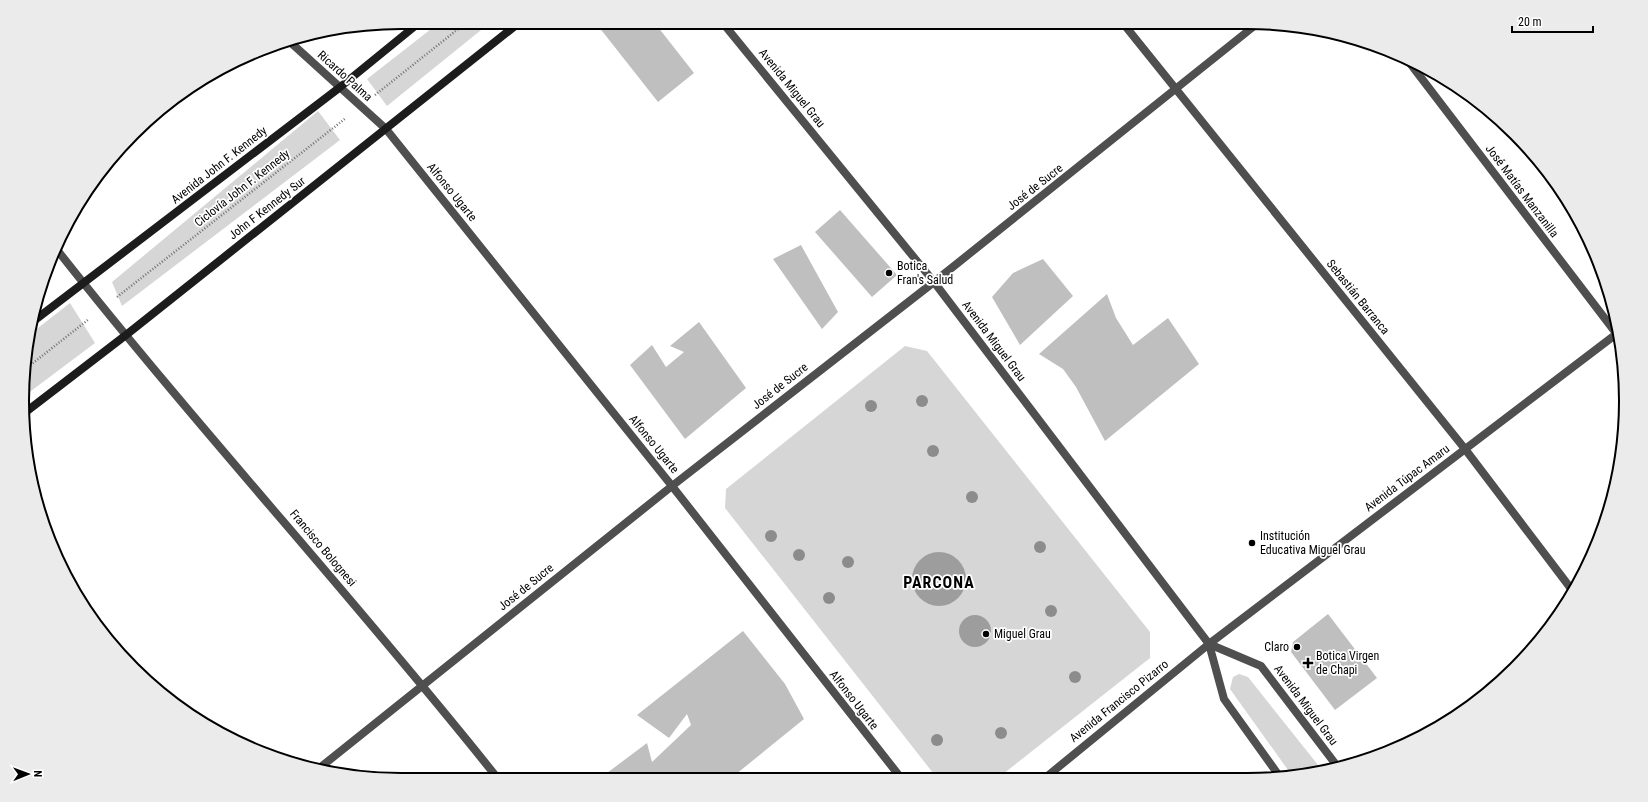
<svg xmlns="http://www.w3.org/2000/svg" width="1648" height="802" font-family="'Roboto Condensed',sans-serif">
	<style>
		.green { fill: #d6d6d6 }
		.water { fill: #9d9d9d }
		.building { fill: #bfbfbf }
		.lines { fill: none; stroke-linecap: round; stroke-linejoin: round }
		.path { stroke: #717171; stroke-width: 2.5; stroke-dasharray: 1 2; stroke-linecap: butt }
		.street { stroke: #4f4f4f; stroke-width: 8 }
		.secondary { stroke: #1c1c1c; stroke-width: 8 }
		.tree { fill: #8c8c8c }
		.poi-dot { fill: #000; stroke: #fff; stroke-width: 1.5 }
		.labels { text-anchor: middle; stroke-width: 3.5; stroke-linejoin: round; paint-order: stroke }
		.street-label { font-size: 12px; fill: #000; stroke: #fff }
		.poi-label { font-size: 12px; fill: #000; stroke: #fff; text-anchor: start }
		.district-label { font-size: 16px; font-weight: bold; letter-spacing: 1px; fill: #000; stroke: #fff }
		.rim { fill: none; stroke: #000; stroke-width: 2 }
	</style>
	<rect width="100%" height="100%" fill="#fff"/>
	<!-- green -->
	<path class="green" d="M440,22H491L387,106L367,79Z
		M318,111L340,140L122,306L112,282Z
		M70,303L95,343L27,394L29,335Z
		M905,346L927,351L1150,632V658L998,778H937L725,508L726,489Z
		M1239,674L1248,677L1322,770L1293,777L1230,689L1233,677Z"/>
	<!-- water -->
	<path class="water" d="M912 579a27 27 0 1 1 54 0a27 27 0 1 1-54 0Z
		M959 631a16 16 0 1 1 32 0a16 16 0 1 1-32 0Z"/>
	<!-- building -->
	<path class="building" d="M595,22H654L694,73L658,102Z
		M840,210L897,275L872,297L815,232Z
		M801,245L838,312L822,329L773,259Z
		M1043,259L1073,296L1020,345L992,297L1013,273Z
		M1107,294L1116,318L1133,345L1168,318L1199,364L1105,441L1076,387L1063,369L1039,354Z
		M699,322L746,388L685,439L630,365L652,345L666,367L684,352L670,346Z
		M1328,614L1377,678L1335,710L1291,652L1293,642Z
		M743,631L785,684L804,719L730,779H599L647,743L652,762L691,725L687,714L669,738L637,715Z"/>
	<g class="lines">
		<!-- path -->
		<path class="path" d="M375,95L467,22
			M117,297L346,118
			M28,367L89,319"/>
		<!-- street -->
		<path class="street" d="M722,22L934,282L1209,644L1224,699L1280,777
			M1122,22L1465,449L1572,590
			M289,41L386,129L672,486L901,778
			M1406,58L1619,337
			M58,251C200,431 356,600 499,780
			M1209,644L1261,666L1337,766
			M317,770L672,486L934,282L1258,23
			M1045,778L1209,644L1619,332"/>
		<!-- secondary -->
		<path class="secondary" d="M31,323L339,88L420,22
			M27,411L126,335L520,22"/>
	</g>
	<!-- trees -->
	<g class="tree">
		<circle cx="922" cy="401" r="6"/>
		<circle cx="871" cy="406" r="6"/>
		<circle cx="933" cy="451" r="6"/>
		<circle cx="972" cy="497" r="6"/>
		<circle cx="771" cy="536" r="6"/>
		<circle cx="1040" cy="547" r="6"/>
		<circle cx="799" cy="555" r="6"/>
		<circle cx="848" cy="562" r="6"/>
		<circle cx="829" cy="598" r="6"/>
		<circle cx="1051" cy="611" r="6"/>
		<circle cx="1075" cy="677" r="6"/>
		<circle cx="1001" cy="733" r="6"/>
		<circle cx="937" cy="740" r="6"/>
	</g>
	<!-- markers -->
	<g class="poi-dot">
		<circle cx="889" cy="273" r="4"/>
		<circle cx="1252" cy="543" r="4"/>
		<circle cx="986" cy="634" r="4"/>
		<circle cx="1297" cy="647" r="4"/>
		<path d="M1306 657h4v4h4v4h-4v4h-4v-4h-4v-4h4z"/>
	</g>
	<g class="labels">
		<!-- street labels -->
		<g class="street-label">
			<text transform="translate(345 76) rotate(42)" y="4">Ricardo Palma</text>
			<text transform="translate(792 88) rotate(51)" y="4">Avenida Miguel Grau</text>
			<text transform="translate(219 165) rotate(-38)" y="4">Avenida John F. Kennedy</text>
			<text transform="translate(1035 187) rotate(-38)" y="4">José de Sucre</text>
			<text transform="translate(242 188) rotate(-38)" y="4">Ciclovía John F. Kennedy</text>
			<text transform="translate(1522 191) rotate(53)" y="4">José Matías Manzanilla</text>
			<text transform="translate(452 192) rotate(51)" y="4">Alfonso Ugarte</text>
			<text transform="translate(267 208) rotate(-38)" y="4">John F Kennedy Sur</text>
			<text transform="translate(1358 297) rotate(51)" y="4">Sebastián Barranca</text>
			<text transform="translate(994 341) rotate(53)" y="4">Avenida Miguel Grau</text>
			<text transform="translate(780 386) rotate(-38)" y="4">José de Sucre</text>
			<text transform="translate(654 444) rotate(51)" y="4">Alfonso Ugarte</text>
			<text transform="translate(1407 478) rotate(-37)" y="4">Avenida Túpac Amaru</text>
			<text transform="translate(323 548) rotate(50)" y="4">Francisco Bolognesi</text>
			<text transform="translate(526 587) rotate(-39)" y="4">José de Sucre</text>
			<text transform="translate(854 700) rotate(52)" y="4">Alfonso Ugarte</text>
			<text transform="translate(1119 701) rotate(-39)" y="4">Avenida Francisco Pizarro</text>
			<text transform="translate(1306 705) rotate(53)" y="4">Avenida Miguel Grau</text>
		</g>
		<!-- poi labels -->
		<g class="poi-label">
			<text x="897" y="270">Botica<tspan x="897" dy="14">Fran's Salud</tspan></text>
			<text x="1260" y="540">Institución<tspan x="1260" dy="14">Educativa Miguel Grau</tspan></text>
			<text x="994" y="638">Miguel Grau</text>
			<text x="1289" y="651" text-anchor="end">Claro</text>
			<text x="1316" y="660">Botica Virgen<tspan x="1316" dy="14">de Chapi</tspan></text>
		</g>
		<!-- district labels -->
		<g class="district-label">
			<text x="939" y="588">PARCONA</text>
		</g>
	</g>
	<!-- crop -->
	<path d="M0 0H1648V802H0ZM401 29H1247A372 372 0 0 1 1619 401V401A372 372 0 0 1 1247 773H401A372 372 0 0 1 29 401V401A372 372 0 0 1 401 29Z" fill="#ebebeb" fill-rule="evenodd"/>
	<path class="rim" d="M401 29H1247A372 372 0 0 1 1619 401V401A372 372 0 0 1 1247 773H401A372 372 0 0 1 29 401V401A372 372 0 0 1 401 29Z"/>
	<!-- north arrow -->
	<g transform="translate(28 774) rotate(89)" stroke="#ffffff" stroke-width="3" paint-order="stroke">
	<path d="M0-3L7 15L0 10L-7 15Z" fill="#000000"/>
	<text y="-6" font-size="11" font-weight="bold" text-anchor="middle" fill="#000000">N</text>
	</g>
	<!-- scale -->
	<path d="M1512 26v6h81v-6" fill="none" stroke="#000000" stroke-width="2"/>
	<text x="1518" y="26" font-size="12" fill="#000000" stroke="#ffffff" stroke-width="3" paint-order="stroke">20 m</text>
</svg>
